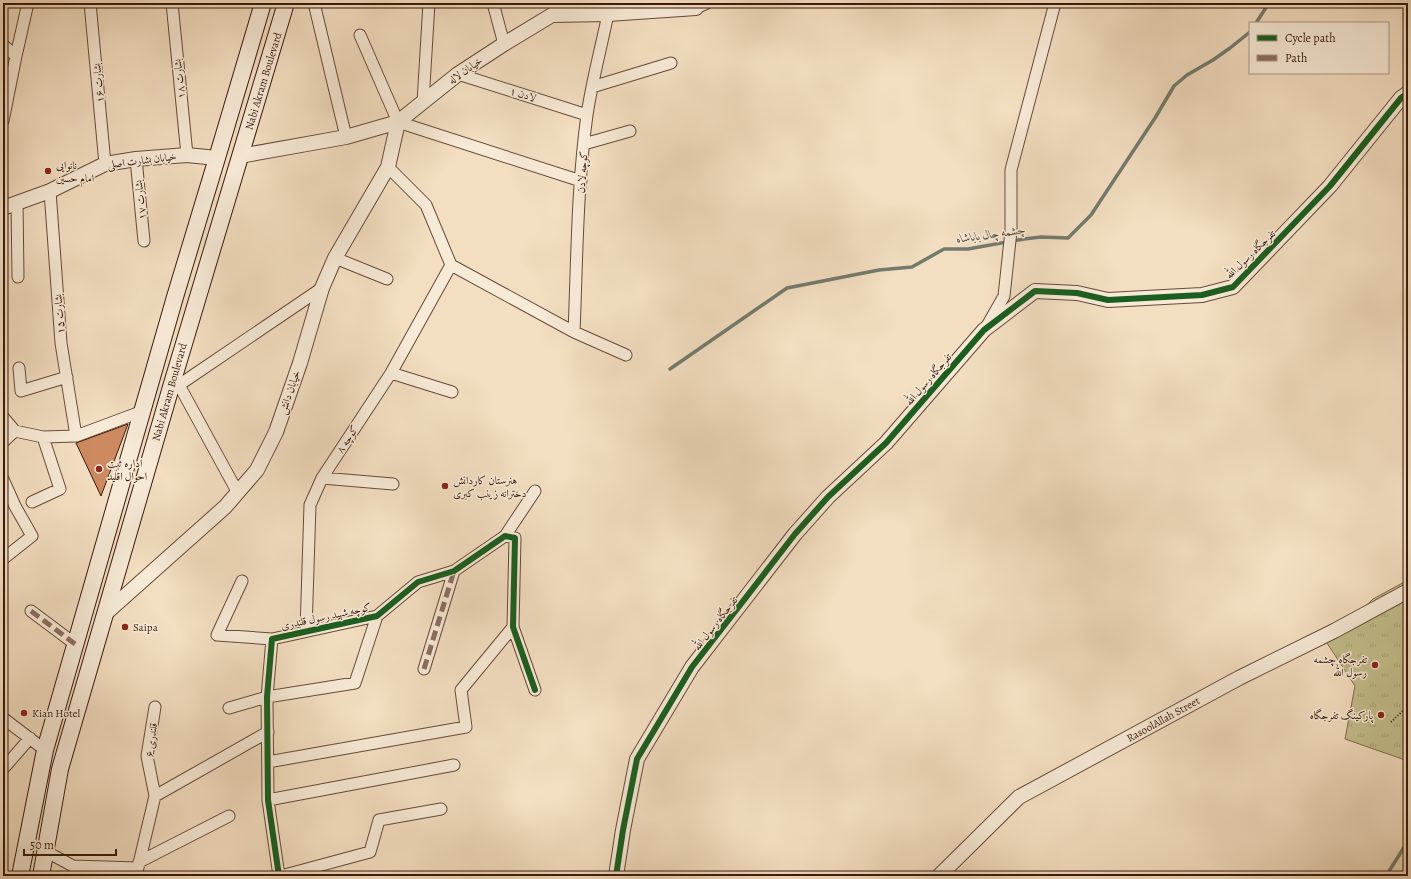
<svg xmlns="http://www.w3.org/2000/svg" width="1411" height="879" font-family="Alegreya,Amiri,serif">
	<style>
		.park { fill: url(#park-tufts); stroke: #7e6c4d }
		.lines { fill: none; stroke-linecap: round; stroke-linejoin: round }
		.stream { stroke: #747b6e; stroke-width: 3.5 }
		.building { fill: #cd8960; stroke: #39190d }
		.minor-casing { stroke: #684a3a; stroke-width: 13 }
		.tertiary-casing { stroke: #684a3a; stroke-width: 16 }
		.secondary-casing { stroke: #39190d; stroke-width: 18 }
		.path { stroke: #39190d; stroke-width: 2; stroke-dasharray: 1 2; stroke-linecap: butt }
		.minor { stroke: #f7ead7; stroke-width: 11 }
		.tertiary { stroke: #f7ead7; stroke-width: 14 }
		.secondary { stroke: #f7ead7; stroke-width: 16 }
		.quiet { stroke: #8d6e63; stroke-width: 5; stroke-dasharray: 10 5; stroke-linecap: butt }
		.cycleway-casing { stroke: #f7ead7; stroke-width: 8 }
		.cycleway { stroke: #1b5e20; stroke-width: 6 }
		.poi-dot { fill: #8f2418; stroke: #f7ead7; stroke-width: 1.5 }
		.labels { text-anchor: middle; stroke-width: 3; stroke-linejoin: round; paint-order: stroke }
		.street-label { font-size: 11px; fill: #39190d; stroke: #f7ead7 }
		.poi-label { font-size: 11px; fill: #39190d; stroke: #f7ead7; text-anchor: start }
		.water-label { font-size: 12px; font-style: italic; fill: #574a3d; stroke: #f7ead7 }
	</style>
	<defs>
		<pattern id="park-tufts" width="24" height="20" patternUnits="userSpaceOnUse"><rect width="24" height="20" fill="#c3bf8d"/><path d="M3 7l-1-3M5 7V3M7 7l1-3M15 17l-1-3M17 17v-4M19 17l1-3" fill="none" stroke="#a8a478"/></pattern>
	</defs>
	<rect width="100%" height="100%" fill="#f3dec1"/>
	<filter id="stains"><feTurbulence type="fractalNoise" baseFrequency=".005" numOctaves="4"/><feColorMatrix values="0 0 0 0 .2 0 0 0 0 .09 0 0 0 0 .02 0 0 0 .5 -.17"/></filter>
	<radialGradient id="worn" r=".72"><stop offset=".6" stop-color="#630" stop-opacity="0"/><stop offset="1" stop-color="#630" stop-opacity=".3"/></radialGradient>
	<!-- park -->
	<path class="park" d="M1408,580V761L1345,739L1355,686L1327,643L1373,599Z"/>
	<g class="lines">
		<!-- stream -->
		<path class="stream" d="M1256,23L1269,3
			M670,369L787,288L879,270L912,267L944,249H968L1024,239L1041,237L1068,238L1091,215L1155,118L1174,86L1187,75L1213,60L1230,48L1250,32
			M1386,876L1408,841"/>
	</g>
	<!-- building -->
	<path class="building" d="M128,424L101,496L76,443Z"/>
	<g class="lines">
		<defs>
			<path id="minor" d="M90,3L105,164
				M172,3L187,155
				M314,3L346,137
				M493,3L504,44
				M696,8L707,3
				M552,15L559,3
				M360,35L398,122L581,181
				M3,45L16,56
				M458,74L587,115
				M592,87L671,63
				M423,102L429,3
				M3,121L16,56L28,3
				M584,144L630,131
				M136,159L144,241
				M388,167L426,205L451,265L574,332L626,355
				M50,191L61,343L76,436
				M17,202L18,277
				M335,258L387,279
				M987,326L1004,296L1011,231V170L1055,3
				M574,332C577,260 577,187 587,115C592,81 601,48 608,14
				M19,368L21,391L67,377
				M391,373L452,392
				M179,385L238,493
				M171,387L179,385L322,288
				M3,417L15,431
				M3,442L15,431L43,437L76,436L143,411
				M322,478L393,484
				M3,479L15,506L32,536L3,559
				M32,502L60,489L43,437
				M505,536L535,491
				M242,581L217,635L272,639
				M31,611L75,644
				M306,631L310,505L322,478L391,373L451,265
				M424,669L454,571
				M229,708L267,697L355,683L377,616
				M3,718L45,750
				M268,762L466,727L461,690L513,627
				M3,769L30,738
				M155,796L147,756L155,707
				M268,800L454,765
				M45,851L73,866L137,868
				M139,862L229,816
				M136,876L155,796L268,732
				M279,876L268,800L267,697L272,639L377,616L418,582L454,571L505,536L515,538L513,627L535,690
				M281,876L370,852L379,820L441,809"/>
			<path id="tertiary" d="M240,156L346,137L398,122L458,74L504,44L552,15L608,14L696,8
				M3,208L50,191L105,164L136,159L187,155L217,158
				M106,613L225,507L257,470L276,432L300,363L322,288L335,258L388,167L398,122
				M616,876L623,830L637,759L692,667L795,534L828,497L886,443L984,330L1035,291L1077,293L1108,300L1202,295L1233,287L1330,186L1401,98L1408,93
				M939,876L1019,797L1239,678L1334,631L1408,591"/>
			<path id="secondary" d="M20,876L45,750L175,297L217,158L263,3
				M41,876L60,769L171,387L286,3"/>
		</defs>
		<!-- minor casing -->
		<use href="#minor" class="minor-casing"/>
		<!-- tertiary casing -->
		<use href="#tertiary" class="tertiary-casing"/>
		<!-- secondary casing -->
		<use href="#secondary" class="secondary-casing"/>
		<!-- path -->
		<path class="path" d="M1391,722L1408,706"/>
		<!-- minor -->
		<use href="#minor" class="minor"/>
		<!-- tertiary -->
		<use href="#tertiary" class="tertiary"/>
		<!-- secondary -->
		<use href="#secondary" class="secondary"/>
		<!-- quiet -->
		<path class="quiet" d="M31,611L75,644
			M424,669L454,571"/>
		<defs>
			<path id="cycleway" d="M279,876L268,800L267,697L272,639L377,616L418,582L454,571L505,536L515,538L513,627L535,690
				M616,876L623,830L637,759L692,667L795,534L828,497L886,443L984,330L1035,291L1077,293L1108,300L1202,295L1233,287L1330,186L1401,98L1408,93"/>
		</defs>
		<!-- cycleway casing -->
		<use href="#cycleway" class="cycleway-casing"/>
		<!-- cycleway -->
		<use href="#cycleway" class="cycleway"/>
	</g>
	<!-- markers -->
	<g class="poi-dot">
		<circle cx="48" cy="171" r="4"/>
		<circle cx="99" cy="469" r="4"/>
		<circle cx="445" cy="486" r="4"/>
		<circle cx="125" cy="627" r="4"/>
		<circle cx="1375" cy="665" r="4"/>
		<circle cx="24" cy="713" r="4"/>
		<circle cx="1381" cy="715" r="4"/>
	</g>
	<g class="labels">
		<!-- street labels -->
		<g class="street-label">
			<text transform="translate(465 70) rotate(-35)" y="4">خیابان لاله</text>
			<text transform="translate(179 79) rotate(-96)" y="4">بشارت ۱۸</text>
			<text transform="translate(263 81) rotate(-73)" y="4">Nabi Akram Boulevard</text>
			<text transform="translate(98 83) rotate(-95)" y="4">بشارت ۱۶</text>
			<text transform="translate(523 94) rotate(18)" y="4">لادن ۱</text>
			<text transform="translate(142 160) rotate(-7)" y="4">خیابان بشارت اصلی</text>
			<text transform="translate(582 172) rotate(-86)" y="4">کوچه لادن</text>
			<text transform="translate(140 200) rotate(-96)" y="4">بشارت ۱۷</text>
			<text transform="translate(1250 254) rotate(-44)" y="4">تفرجگاه رسول الله</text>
			<text transform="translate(59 314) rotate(-94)" y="4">بشارت ۱۵</text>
			<text transform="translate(928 379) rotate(-49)" y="4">تفرجگاه رسول الله</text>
			<text transform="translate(169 392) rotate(-74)" y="4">Nabi Akram Boulevard</text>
			<text transform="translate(289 392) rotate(-71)" y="4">خیابان دانش</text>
			<text transform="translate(347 439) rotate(-56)" y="4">کوچه ۸</text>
			<text transform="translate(326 616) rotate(-12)" y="4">کوچه شهید رسول قلندری</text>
			<text transform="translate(715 623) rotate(-52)" y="4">تفرجگاه رسول الله</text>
			<text transform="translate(1163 719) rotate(-29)" y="4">RasoolAllah Street</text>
			<text transform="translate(151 740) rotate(-83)" y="4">قلندری ۶</text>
		</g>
		<!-- poi labels -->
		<g class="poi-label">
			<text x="56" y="169">نانوایی<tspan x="56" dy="13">امام حسین</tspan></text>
			<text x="107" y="467">اداره ثبت<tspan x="107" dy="13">احوال اقلید</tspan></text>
			<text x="453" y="484">هنرستان کاردانش<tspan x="453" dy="13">دخترانه زینب کبری</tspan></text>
			<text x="133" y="631">Saipa</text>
			<text x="1367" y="663" text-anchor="end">تفرجگاه چشمه<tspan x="1367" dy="13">رسول الله</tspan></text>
			<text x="32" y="717">Kian Hotel</text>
			<text x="1373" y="719" text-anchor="end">پارکینگ تفرجگاه</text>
		</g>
		<!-- water labels -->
		<g class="water-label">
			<text transform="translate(991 234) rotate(-8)" y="4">چشمه چال باباشاه</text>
		</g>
	</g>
	<!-- margin -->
	<rect width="1411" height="879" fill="none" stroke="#f3dec1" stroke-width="16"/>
	<rect x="4" y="4" width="1403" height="871" fill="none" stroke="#39190d" stroke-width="2"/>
	<rect x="8" y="8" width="1395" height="863" fill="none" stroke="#39190d"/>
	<!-- legend -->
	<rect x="1249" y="22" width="140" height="52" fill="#f7ead7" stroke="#ab9686"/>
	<rect x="1257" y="35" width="20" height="6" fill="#1b5e20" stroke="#ab9686"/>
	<text x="1285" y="42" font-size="12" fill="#39190d">Cycle path</text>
	<rect x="1257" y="55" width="20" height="6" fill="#8d6e63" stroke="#ab9686"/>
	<text x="1285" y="62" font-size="12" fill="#39190d">Path</text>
	<!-- scale -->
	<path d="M24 849v6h92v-6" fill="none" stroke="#39190d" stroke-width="2"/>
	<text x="30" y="849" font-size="12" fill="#39190d" stroke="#f7ead7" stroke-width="3" paint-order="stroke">50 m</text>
	<rect width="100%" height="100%" filter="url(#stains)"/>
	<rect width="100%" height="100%" fill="url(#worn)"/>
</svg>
